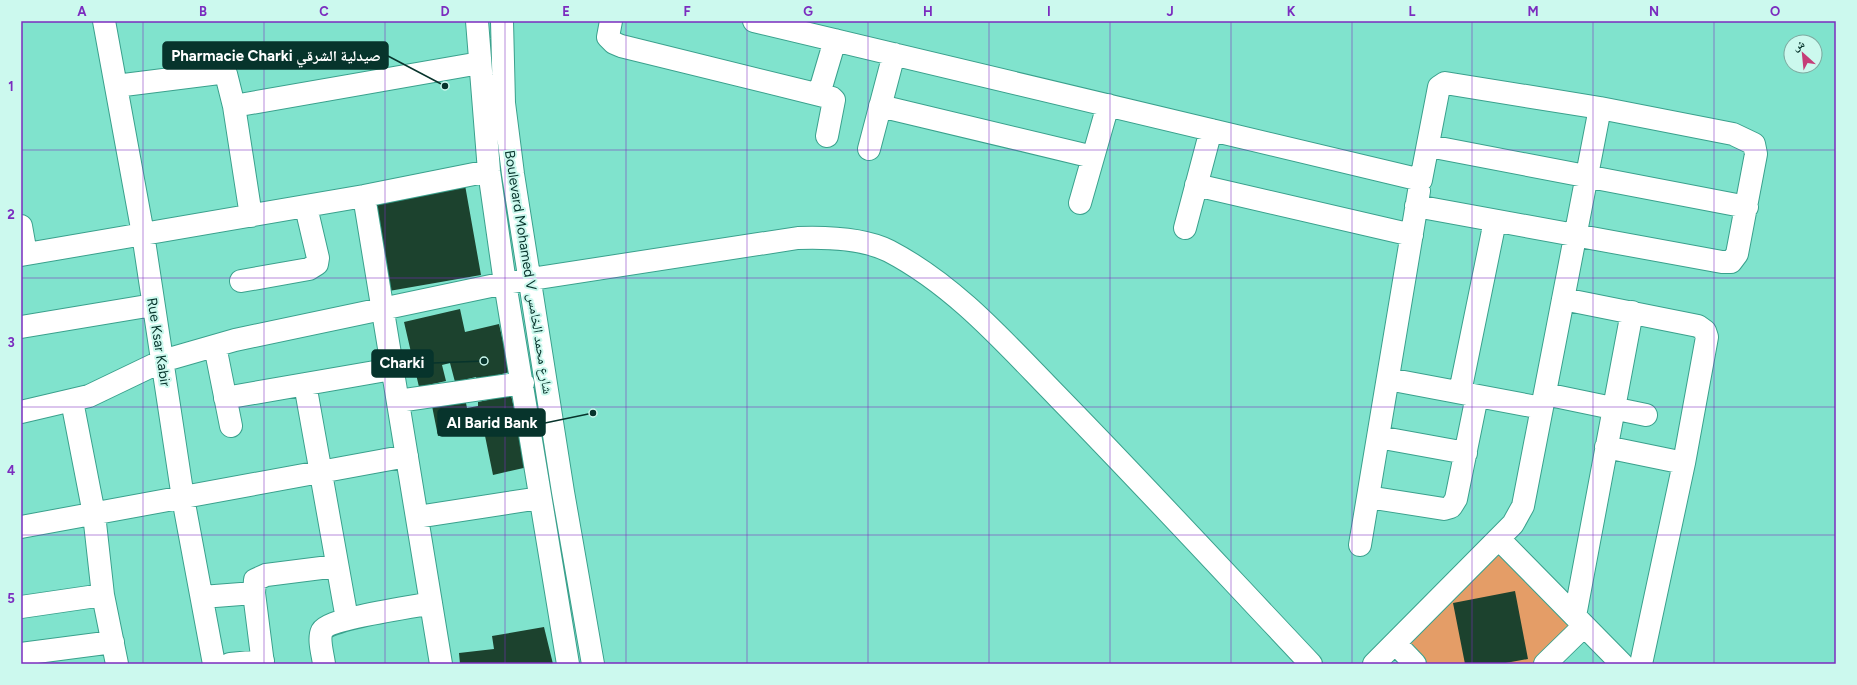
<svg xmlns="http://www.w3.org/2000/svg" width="1857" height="685" font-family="Figtree,'Noto Naskh Arabic',sans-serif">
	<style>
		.green { fill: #e49d67 }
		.building { fill: #1c422e }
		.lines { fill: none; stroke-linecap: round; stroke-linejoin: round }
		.minor-casing { stroke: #3aa18d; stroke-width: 24 }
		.minor { stroke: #fff; stroke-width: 22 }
		.grid { fill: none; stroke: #7b2cbf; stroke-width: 1; stroke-opacity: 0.55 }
		.labels { text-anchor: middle; stroke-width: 4; stroke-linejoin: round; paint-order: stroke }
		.street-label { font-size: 14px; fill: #07342c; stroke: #ccf9ee }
		.leader { fill: none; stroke: #07342c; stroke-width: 1.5 }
		.callout-dot { fill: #07342c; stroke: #ccf9ee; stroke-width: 1.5 }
		.callout { fill: #07342c; stroke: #07342c; stroke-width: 1.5 }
		.callout-label { font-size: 15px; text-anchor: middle; font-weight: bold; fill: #fff }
		.neatline { fill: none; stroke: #7b2cbf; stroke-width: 1.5 }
		.grid-label { font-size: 13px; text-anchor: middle; font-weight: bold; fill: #7b2cbf }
	</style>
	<rect width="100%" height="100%" fill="#80e3cd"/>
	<!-- green -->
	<path class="green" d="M1501,548L1578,627L1540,664H1425L1404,642Z"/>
	<!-- building -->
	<path class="building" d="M465,185L481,275L389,291L373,201Z
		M460,309L465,332L499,324L510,372L477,380L476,377L455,382L450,363L442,365L446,381L419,387L404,322Z
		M464,393L467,408L478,406V402L511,395L528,467L493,475L483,426L438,436L431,401Z
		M1515,591L1528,659L1500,664H1465L1453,603Z
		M544,627L553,664H460L459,653L494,649L492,636Z"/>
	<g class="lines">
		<defs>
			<path id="minor" d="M104,21L143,234L183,498L214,664
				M477,21L489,171L505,283L568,664
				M502,21L504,103L513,174L563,492L593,664
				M611,21L608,37L614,43L621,46L832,98L834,100L827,136
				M754,21L1421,180L1439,87L1445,83L1600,108L1733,134L1754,144L1756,154L1737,254L1731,262H1722L1416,206
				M116,86L219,73L226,74L234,106L251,216
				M819,94L835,40
				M234,106L480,63
				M880,106L1093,157
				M1429,146L1747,207
				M869,149L894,54
				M1196,185L1412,235
				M364,196L441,664
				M1080,203L1108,105
				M21,226L26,254
				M1185,228L1211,130
				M21,255L364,196L489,171
				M241,281L309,269L317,264L318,258L306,207
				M1563,299L1698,326L1705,331L1707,337L1684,463L1641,664
				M21,327L153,305
				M215,346L231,426
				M1388,379L1542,408
				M305,384L347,619
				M1460,392L1495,221
				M1545,394L1646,415
				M225,398L392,369
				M72,401L94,514L103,595L117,664
				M398,401L523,383
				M21,412L89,396L162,361L235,340L505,283L798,238C827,237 863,238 889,251C956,286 1006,344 1058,397C1144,485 1227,575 1311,664
				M1378,437L1466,453
				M1606,447L1684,463
				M1368,497L1444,509L1451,507L1456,499L1477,396
				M417,517L540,498
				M21,527L407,456
				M1499,539L1622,664
				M1360,545L1419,191
				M202,597L254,593
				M21,607L103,595
				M1575,616L1632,312
				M1395,643L1415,664
				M21,654L113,642
				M230,664L263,661
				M263,664L254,593L255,580L266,575L337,566
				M324,664C323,655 318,639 322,631C329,618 414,607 431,603
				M1374,664L1513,524L1523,506L1600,108
				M1545,664L1584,626"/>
		</defs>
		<!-- minor casing -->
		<use href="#minor" class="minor-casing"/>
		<!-- minor -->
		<use href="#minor" class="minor"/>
	</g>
	<!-- grid -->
	<path class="grid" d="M143,21V664M264,21V664M385,21V664M505,21V664M626,21V664M747,21V664M868,21V664M989,21V664M1110,21V664M1231,21V664M1352,21V664M1472,21V664M1593,21V664M1714,21V664M21,150H1836M21,278H1836M21,407H1836M21,535H1836"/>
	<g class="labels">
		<!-- street labels -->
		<g class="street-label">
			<text transform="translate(529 272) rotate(81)" y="5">Boulevard Mohamed V شارع محمد الخامس</text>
			<text transform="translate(159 342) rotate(81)" y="5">Rue Ksar Kabir</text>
		</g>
	</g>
	<!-- callouts -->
	<path class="leader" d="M445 86L388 56M484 361L433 363M593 413L545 423"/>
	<g class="callout-dot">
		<circle cx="445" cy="86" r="4"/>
		<circle cx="484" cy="361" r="4"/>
		<circle cx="593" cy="413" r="4"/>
	</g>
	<g class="callout">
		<rect x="163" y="42" width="225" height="27" rx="4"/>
		<rect x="372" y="350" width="61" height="27" rx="4"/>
		<rect x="438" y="409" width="107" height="27" rx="4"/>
	</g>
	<g class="callout-label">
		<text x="276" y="61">Pharmacie Charki صيدلية الشرقي</text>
		<text x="402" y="368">Charki</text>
		<text x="492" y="428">Al Barid Bank</text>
	</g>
	<!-- border -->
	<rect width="1857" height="685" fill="none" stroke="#ccf9ee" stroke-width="44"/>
	<!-- north arrow -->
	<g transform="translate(1803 54) rotate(333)"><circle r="19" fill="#ccf9ee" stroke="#7daaa0"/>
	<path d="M0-3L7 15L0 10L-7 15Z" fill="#c53d78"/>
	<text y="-6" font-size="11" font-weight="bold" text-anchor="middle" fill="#07342c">ش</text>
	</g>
	<rect x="22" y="22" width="1813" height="641" class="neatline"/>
	<g class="grid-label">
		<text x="82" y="16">A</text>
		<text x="203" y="16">B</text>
		<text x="324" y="16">C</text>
		<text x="445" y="16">D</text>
		<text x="566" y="16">E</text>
		<text x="687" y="16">F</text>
		<text x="808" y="16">G</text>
		<text x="928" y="16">H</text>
		<text x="1049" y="16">I</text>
		<text x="1170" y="16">J</text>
		<text x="1291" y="16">K</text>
		<text x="1412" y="16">L</text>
		<text x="1533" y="16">M</text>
		<text x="1654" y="16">N</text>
		<text x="1775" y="16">O</text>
		<text x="11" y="91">1</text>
		<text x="11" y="219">2</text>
		<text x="11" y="347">3</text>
		<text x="11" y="475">4</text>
		<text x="11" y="603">5</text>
	</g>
</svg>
